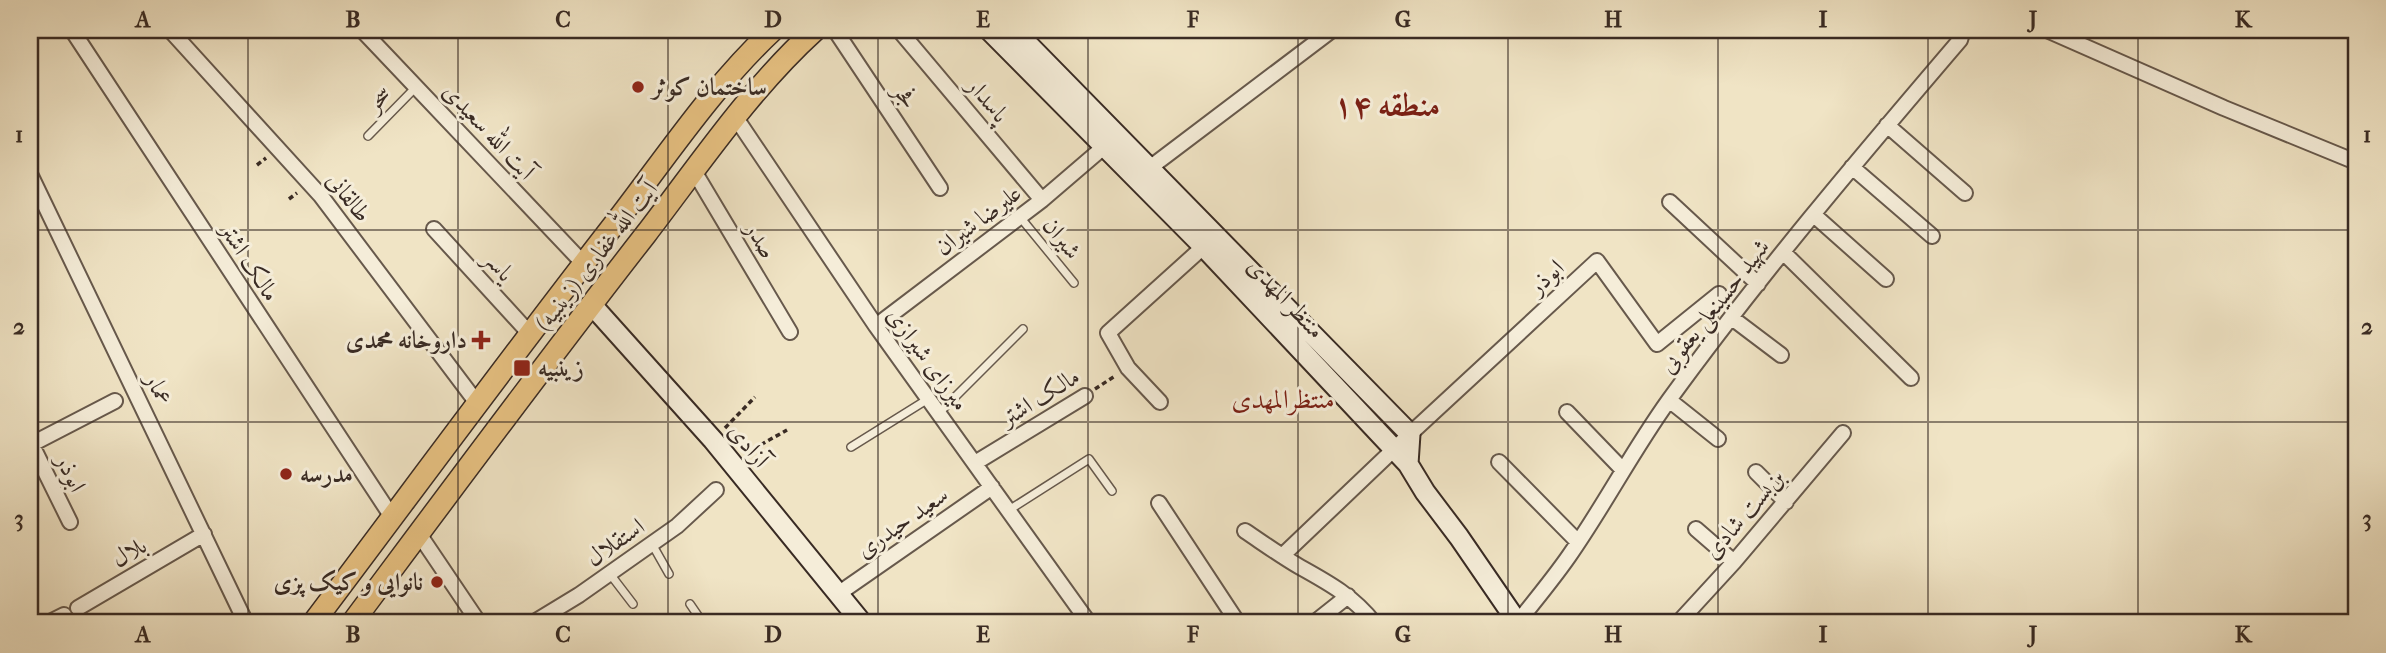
<svg xmlns="http://www.w3.org/2000/svg" width="2386" height="653" font-family="'IM FELL French Canon',Amiri,serif">
	<style>
		.lines { fill: none; stroke-linecap: round; stroke-linejoin: round }
		.lane-casing { stroke: #67594c; stroke-width: 10 }
		.street-casing { stroke: #67594c; stroke-width: 18 }
		.secondary-casing { stroke: #392b24; stroke-width: 23 }
		.primary-casing { stroke: #392b24; stroke-width: 24 }
		.path { stroke: #392b24; stroke-width: 3.5; stroke-dasharray: 5 3.5; stroke-linecap: butt }
		.lane { stroke: #f5edd9; stroke-width: 7 }
		.street { stroke: #f5edd9; stroke-width: 14 }
		.secondary { stroke: #f5edd9; stroke-width: 19 }
		.primary { stroke: #e8c282; stroke-width: 21 }
		.grid { fill: none; stroke: #392b24; stroke-width: 2; stroke-opacity: 0.55 }
		.poi-dot { fill: #8f2418; stroke: #f5edd9; stroke-width: 2.5 }
		.labels { text-anchor: middle; stroke-width: 6; stroke-linejoin: round; paint-order: stroke }
		.poi-label { font-size: 24px; font-weight: bold; fill: #392b24; stroke: #f5edd9; text-anchor: start }
		.street-label { font-size: 24px; fill: #392b24; stroke: #f5edd9 }
		.neighbourhood-label { font-size: 26px; fill: #7a1f14; stroke: #f5edd9 }
		.district-label { font-size: 32px; font-weight: bold; fill: #7a1f14; stroke: #f5edd9 }
		.neatline { fill: none; stroke: #392b24; stroke-width: 2.5 }
		.grid-label { font-size: 23px; text-anchor: middle; font-weight: bold; fill: #392b24 }
	</style>
	<rect width="100%" height="100%" fill="#f0e4c5"/>
	<filter id="stains"><feTurbulence type="fractalNoise" baseFrequency=".00286" numOctaves="4"/><feColorMatrix values="0 0 0 0 .2 0 0 0 0 .09 0 0 0 0 .02 0 0 0 .5 -.17"/></filter>
	<radialGradient id="worn" r=".72"><stop offset=".6" stop-color="#630" stop-opacity="0"/><stop offset="1" stop-color="#630" stop-opacity=".3"/></radialGradient>
	<g class="lines">
		<defs>
			<path id="lane" d="M368,136L416,87
				M1020,217L1074,283
				M939,413L1023,329
				M851,447L928,399
				M1009,510L1089,459L1112,491
				M652,544L669,574
				M610,574L633,604
				M690,604L703,623"/>
			<path id="street" d="M72,30L392,517
				M170,30L321,196L477,403
				M362,30L583,263
				M835,30L940,188
				M899,30L1042,200
				M2047,30L2224,108L2356,162
				M736,118L876,326L1089,623
				M1887,125L1965,193
				M1852,167L1932,236
				M694,171L790,332
				M1143,173L1332,30
				M30,174L246,623
				M1670,202L1758,284
				M1814,215L1886,279
				M434,229L530,334
				M1784,253L1911,378
				M1732,318L1781,355
				M876,326L1042,200L1105,146
				M1669,400L1718,439
				M1160,402L1128,368L1108,333L1211,240
				M1567,412L1622,469
				M30,441L70,522
				M30,445L115,401
				M1499,462L1578,542
				M975,463L1085,396
				M1756,472L1786,502
				M1159,503L1238,623
				M1696,529L1734,562
				M1245,531C1263,543 1281,556 1300,567C1329,583 1354,597 1374,623
				M419,534L479,623
				M1282,556L1410,434L1597,261L1657,344L1719,294
				M838,594L992,487
				M78,608L204,534
				M48,623L64,615
				M533,623L579,595L677,526L716,490
				M1314,623L1348,596
				M1517,623C1534,602 1553,579 1569,556C1604,506 1633,450 1669,400C1760,275 1860,157 1960,40L1963,30
				M1678,623L1734,562L1843,433"/>
			<path id="secondary" d="M989,30L1204,247L1408,464L1425,492L1459,537L1518,623
				M1014,30L1410,434L1408,464
				M591,304L713,440L862,623"/>
			<path id="primary" d="M313,623C414,489 513,354 616,222C666,157 713,86 773,30
				M352,623C449,493 546,362 646,234C699,165 750,89 815,30"/>
		</defs>
		<!-- lane casing -->
		<use href="#lane" class="lane-casing"/>
		<!-- street casing -->
		<use href="#street" class="street-casing"/>
		<!-- secondary casing -->
		<use href="#secondary" class="secondary-casing"/>
		<!-- primary casing -->
		<use href="#primary" class="primary-casing"/>
		<!-- path -->
		<path class="path" d="M735,30L741,36
			M257,165L266,158
			M289,199L297,193
			M1095,389L1115,376
			M725,428L755,397
			M746,453L787,430"/>
		<!-- lane -->
		<use href="#lane" class="lane"/>
		<!-- street -->
		<use href="#street" class="street"/>
		<!-- secondary -->
		<use href="#secondary" class="secondary"/>
		<!-- primary -->
		<use href="#primary" class="primary"/>
	</g>
	<!-- grid -->
	<path class="grid" d="M248,30V623M458,30V623M668,30V623M878,30V623M1088,30V623M1298,30V623M1508,30V623M1718,30V623M1928,30V623M2138,30V623M30,230H2356M30,422H2356"/>
	<!-- markers -->
	<g class="poi-dot">
		<circle cx="638" cy="87" r="7"/>
		<path d="M477.5 329.5h7v7h7v7h-7v7h-7v-7h-7v-7h7z"/>
		<rect x="513" y="359" width="18" height="18" rx="3.5"/>
		<circle cx="286" cy="474" r="7"/>
		<circle cx="437" cy="582" r="7"/>
	</g>
	<g class="labels">
		<!-- poi labels -->
		<g class="poi-label">
			<text x="652" y="95">ساختمان کوثر</text>
			<text x="467" y="348" text-anchor="end">داروخانه محمدی</text>
			<text x="538" y="376">زینبیه</text>
			<text x="300" y="482">مدرسه</text>
			<text x="423" y="590" text-anchor="end">نانوایی و کیک پزی</text>
		</g>
		<!-- street labels -->
		<g class="street-label">
			<text transform="translate(906 96) rotate(56)" y="8">فجر</text>
			<text transform="translate(378 98) rotate(-46)" y="8">سحر</text>
			<text transform="translate(988 100) rotate(50)" y="8">پاسدار</text>
			<text transform="translate(489 131) rotate(47)" y="8">آیت الله سعیدی</text>
			<text transform="translate(349 197) rotate(52)" y="8">طالقانی</text>
			<text transform="translate(978 220) rotate(-37)" y="8">علیرضا شیران</text>
			<text transform="translate(1062 238) rotate(51)" y="8">شیران</text>
			<text transform="translate(761 240) rotate(59)" y="8">صدر</text>
			<text transform="translate(596 256) rotate(-52)" y="8">آیت الله غفاری (زینبیه)</text>
			<text transform="translate(250 262) rotate(57)" y="8">مالک اشتر</text>
			<text transform="translate(499 266) rotate(48)" y="8">یاسر</text>
			<text transform="translate(1546 277) rotate(-43)" y="8">ابوذر</text>
			<text transform="translate(1286 298) rotate(47)" y="8">منتظر المهدی</text>
			<text transform="translate(1714 306) rotate(-52)" y="8">شهید حسینعلی یعقوبی</text>
			<text transform="translate(928 359) rotate(54)" y="8">میرزای شیرازی</text>
			<text transform="translate(159 389) rotate(64)" y="8">عمار</text>
			<text transform="translate(1040 397) rotate(-32)" y="8">مالک اشتر</text>
			<text transform="translate(749 445) rotate(51)" y="8">آزادی</text>
			<text transform="translate(71 473) rotate(64)" y="8">ابوذر</text>
			<text transform="translate(1744 514) rotate(-49)" y="8">بن‌بست شادی</text>
			<text transform="translate(902 522) rotate(-35)" y="8">سعید حیدری</text>
			<text transform="translate(615 542) rotate(-35)" y="8">استقلال</text>
			<text transform="translate(129 552) rotate(-30)" y="8">بلال</text>
		</g>
		<!-- neighbourhood labels -->
		<g class="neighbourhood-label">
			<text x="1283" y="408">منتظرالمهدی</text>
		</g>
		<!-- district labels -->
		<g class="district-label">
			<text x="1387" y="116">منطقه ۱۴</text>
		</g>
	</g>
	<!-- margin -->
	<rect width="2386" height="653" fill="none" stroke="#f0e4c5" stroke-width="77"/>
	<rect x="38" y="38" width="2310" height="576" class="neatline"/>
	<g class="grid-label">
		<text x="143" y="27">A</text>
		<text x="353" y="27">B</text>
		<text x="563" y="27">C</text>
		<text x="773" y="27">D</text>
		<text x="983" y="27">E</text>
		<text x="1193" y="27">F</text>
		<text x="1403" y="27">G</text>
		<text x="1613" y="27">H</text>
		<text x="1823" y="27">I</text>
		<text x="2033" y="27">J</text>
		<text x="2243" y="27">K</text>
		<text x="19" y="142">1</text>
		<text x="2367" y="142">1</text>
		<text x="19" y="334">2</text>
		<text x="2367" y="334">2</text>
		<text x="19" y="526">3</text>
		<text x="2367" y="526">3</text>
		<text x="143" y="642">A</text>
		<text x="353" y="642">B</text>
		<text x="563" y="642">C</text>
		<text x="773" y="642">D</text>
		<text x="983" y="642">E</text>
		<text x="1193" y="642">F</text>
		<text x="1403" y="642">G</text>
		<text x="1613" y="642">H</text>
		<text x="1823" y="642">I</text>
		<text x="2033" y="642">J</text>
		<text x="2243" y="642">K</text>
	</g>
	<rect width="100%" height="100%" filter="url(#stains)"/>
	<rect width="100%" height="100%" fill="url(#worn)"/>
</svg>
